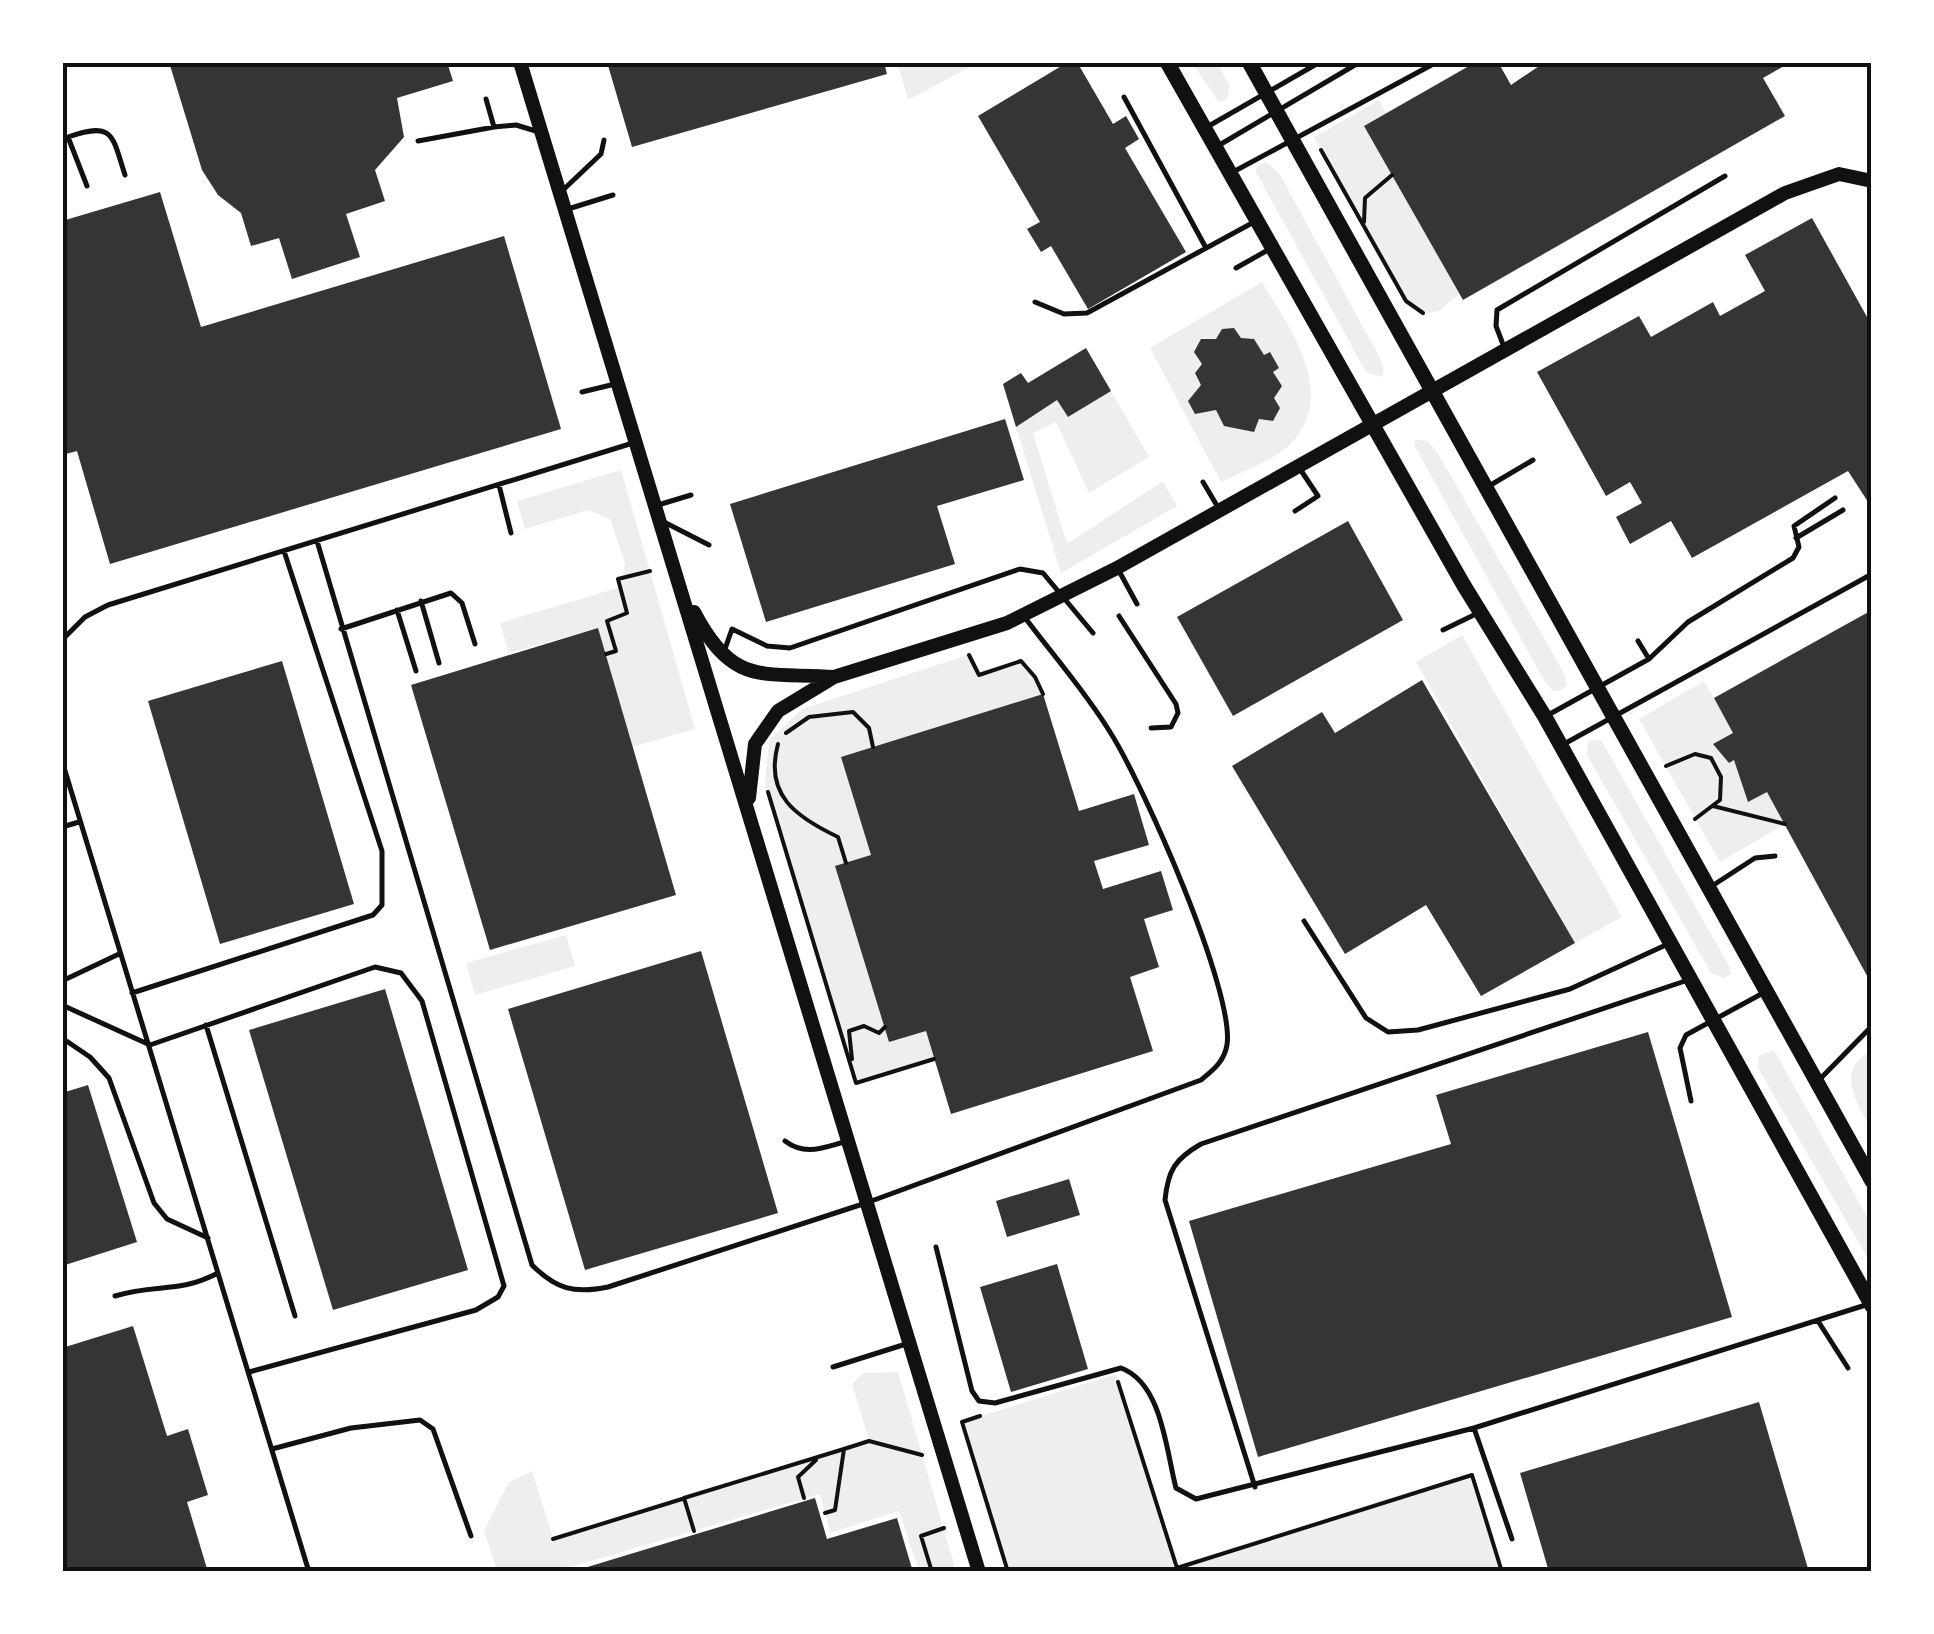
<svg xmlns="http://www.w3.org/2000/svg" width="1934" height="1634" font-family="'Archivo Narrow',sans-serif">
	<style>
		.green { fill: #eee }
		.building { fill: #353535 }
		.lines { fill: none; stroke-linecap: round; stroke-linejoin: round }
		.path { stroke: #111; stroke-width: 4 }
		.service { stroke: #111; stroke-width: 5 }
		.tertiary { stroke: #111; stroke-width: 14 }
		.secondary { stroke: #111; stroke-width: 15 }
		.neatline { fill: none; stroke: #111; stroke-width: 4 }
	</style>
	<rect width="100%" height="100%" fill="#fff"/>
	<!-- green -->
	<path class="green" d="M897,62H977V63L908,100Z
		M1192,63H1217L1230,86L1227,100L1219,102Z
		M1379,100L1386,114L1365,127L1459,294L1439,311L1423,313L1406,301L1314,137Z
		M1266,162L1279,173L1379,356L1384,371L1381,377L1366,372L1256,172L1257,166Z
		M1262,282C1288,326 1336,389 1295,439C1279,459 1242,471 1221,482L1150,348Z
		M1111,391L1149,457L1089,493L1056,422L1033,433L1067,544L1163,481L1177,506L1061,573L1016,427L1057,400L1068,417Z
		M1416,440L1427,441L1437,452L1564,673L1567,685L1560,691H1553L1545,682L1414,445Z
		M621,470L695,729L632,747L598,628L509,653L500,623L621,587L625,563L610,519L588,510L525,529L517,501Z
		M1462,635L1622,917L1575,943L1416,662Z
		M971,654L979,675L1021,661L1035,677L1043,694L841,757L871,855L889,1041L926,1031L934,1059L856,1083L765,784L769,740L802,709Z
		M1704,681L1785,824L1720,862L1639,719Z
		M1601,740L1729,966L1731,974L1724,978L1711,973L1587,755L1588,741Z
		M566,935L575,966L475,995L466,963Z
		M1774,1050L1871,1224V1264L1758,1068L1759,1056Z
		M1871,1051V1130C1857,1102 1834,1070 1871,1051Z
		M898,1372L956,1571H919L899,1511L830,1533L820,1494L557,1571H497L484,1530L509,1482L532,1471L553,1538L869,1440L852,1384L863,1373Z
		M1116,1374L1177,1568L1472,1475L1502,1571H1008L962,1422Z"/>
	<!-- building -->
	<path class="building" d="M169,62H447L453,81L397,98L404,137L375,170L385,201L346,214L360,257L292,279L279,238L251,246L241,213L218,195L202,170Z
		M607,62H884L887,74L632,147Z
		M1068,62H1077L1113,124L1126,116L1139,139L1125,148L1186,252L1088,309L1051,246L1041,252L1027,229L1040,222L978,116Z
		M1476,62H1498L1511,85L1545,62H1791L1763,78L1785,116L1463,300L1364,126Z
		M160,192L201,327L504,236L561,429L110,564L77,451L62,455V221Z
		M1812,218L1872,326V508L1848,471L1692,558L1671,521L1630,544L1616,517L1642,503L1630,482L1606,496L1537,372L1639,316L1651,337L1713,302L1720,316L1765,291L1745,255Z
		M1234,328L1241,338L1254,339L1264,355L1270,352L1279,368L1273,372L1282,386L1274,398L1280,408L1273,421L1259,419L1254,432L1224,426L1216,410L1195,414L1188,401L1201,385L1195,373L1202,364L1194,352L1201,339H1216L1222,329Z
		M1086,348L1111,391L1068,417L1057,400L1016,427L1003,384L1021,373L1028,383Z
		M1005,419L1024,480L937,506L955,564L766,622L730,504Z
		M1348,521L1403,620L1233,716L1177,617Z
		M1872,610V985L1767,792L1748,802L1734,760L1729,763L1713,744L1733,733L1714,698Z
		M598,628L676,895L490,950L411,685Z
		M282,661L354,904L220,944L148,701Z
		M1422,680L1575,943L1481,996L1426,905L1345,954L1232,766L1322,712L1335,733Z
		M1043,694L1079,811L1134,794L1149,845L1094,861L1103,889L1161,871L1173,910L1144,919L1159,967L1130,977L1153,1051L951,1114L926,1031L889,1042L835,866L871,855L841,757Z
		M701,951L778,1213L585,1270L508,1009Z
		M385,989L468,1270L333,1310L249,1030Z
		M1648,1032L1732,1317L1258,1457L1189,1221L1451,1144L1436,1095Z
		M88,1085L137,1242L62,1266V1093Z
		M1069,1179L1080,1215L1007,1237L996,1201Z
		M1057,1264L1088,1369L1011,1392L980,1287Z
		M133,1326L167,1436L188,1429L208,1495L187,1502L208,1572H62V1348Z
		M1759,1402L1809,1572H1549L1520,1473Z
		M815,1498L827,1539L897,1518L913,1572H571Z"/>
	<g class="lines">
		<!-- path -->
		<path class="path" d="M1321,150L1406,301L1423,313
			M1364,222L1365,198L1392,175
			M606,654L616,651L607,621L627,613L618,579L650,571
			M969,655L979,675L1021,661L1035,677L1043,694
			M786,733L809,717L853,712L869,728L873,747
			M778,744C764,795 796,817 838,837L846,863
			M1666,766L1695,754L1711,758L1721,777L1720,800L1695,819
			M768,792L856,1083L934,1059
			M1713,806L1785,824
			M852,1059L849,1031L864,1026L879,1033L885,1027
			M1118,1382L1177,1568L1472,1475L1502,1572
			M980,1416L962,1422L1008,1572
			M804,1498L798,1477L816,1460
			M825,1513L835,1510L844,1449L869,1441L922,1455
			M694,1531L684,1498L844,1449
			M553,1539L682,1499
			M920,1572L931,1568
			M932,1572L921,1536L944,1528"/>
		<!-- service -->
		<path class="service" d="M1124,97L1206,248
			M486,99L494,127L516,125L539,132
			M1207,127L1320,62
			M68,137C114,121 112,135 125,175
			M62,140L68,137L87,186
			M418,141L494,127
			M1216,147L1360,62
			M1233,172L1437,62
			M563,190L601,154L604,140
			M568,209L613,195
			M1236,268L1268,250
			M1035,302L1064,314L1087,313L1254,222
			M1504,347L1496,326L1497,310L1725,176
			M582,392L615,384
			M1203,482L1219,509
			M499,485L511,533
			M1489,486L1533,460
			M658,505L691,495
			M1295,511L1318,496L1300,469
			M662,521L709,545
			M1796,538L1843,510
			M317,541L532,1265C556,1289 574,1294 608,1287L866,1203L1201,1080C1213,1070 1224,1062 1227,1045C1235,991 1142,782 1110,732C1085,691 1052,654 1023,615
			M1119,571L1137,604
			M421,601L439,663
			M397,610L416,671
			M1119,616L1176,704L1178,713L1171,727L1151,728
			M341,629L451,593L462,603L475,644
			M1443,630L1478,613
			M62,640L85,617L108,605L633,443
			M1638,641L1649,659
			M725,649L732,629L767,646L790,648L1020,569L1043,573L1093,633
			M1548,715L1649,659L1688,622L1793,558L1799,547L1794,526L1835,498
			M1564,744L1872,574
			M62,761L309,1572
			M62,827L79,822
			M1712,886L1755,858L1775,856
			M1304,921L1366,1018L1388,1032L1418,1030L1570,989L1668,944
			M62,981L119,954
			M132,993L373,915L382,905V851L284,551
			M62,1005L150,1045L375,967L401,973L422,1001L504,1286L498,1297L476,1310L249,1372
			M206,1025L295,1316
			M62,1038L90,1057L109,1078L154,1203L167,1219L208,1238
			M1820,1079L1872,1026
			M1691,1101L1680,1048L1686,1035L1765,992
			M785,1141C805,1156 822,1148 844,1142
			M936,1247L972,1391L979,1401L995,1403L1121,1368C1162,1383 1166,1450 1176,1488L1196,1499L1474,1428L1869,1304
			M115,1296C157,1283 178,1294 218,1273
			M1818,1321L1848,1368
			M833,1367L906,1344
			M1474,1428L1512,1539
			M272,1449L351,1428L420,1420L433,1429L471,1536
			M1255,1487L1165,1200C1168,1170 1175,1159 1201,1144L1688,980"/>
		<!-- tertiary -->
		<path class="tertiary" d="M520,62L979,1572
			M694,612C733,687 762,672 834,677
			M749,798L755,744L778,711L834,677L1007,623L1117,568L1785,193L1839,174L1872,181"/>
		<!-- secondary -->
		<path class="secondary" d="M1167,62L1463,584L1545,717L1872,1306
			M1249,62L1872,1181"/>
	</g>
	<!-- border -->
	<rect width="1934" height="1634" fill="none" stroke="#ffffff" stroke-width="130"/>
	<rect x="65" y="65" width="1804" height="1504" class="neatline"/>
</svg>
